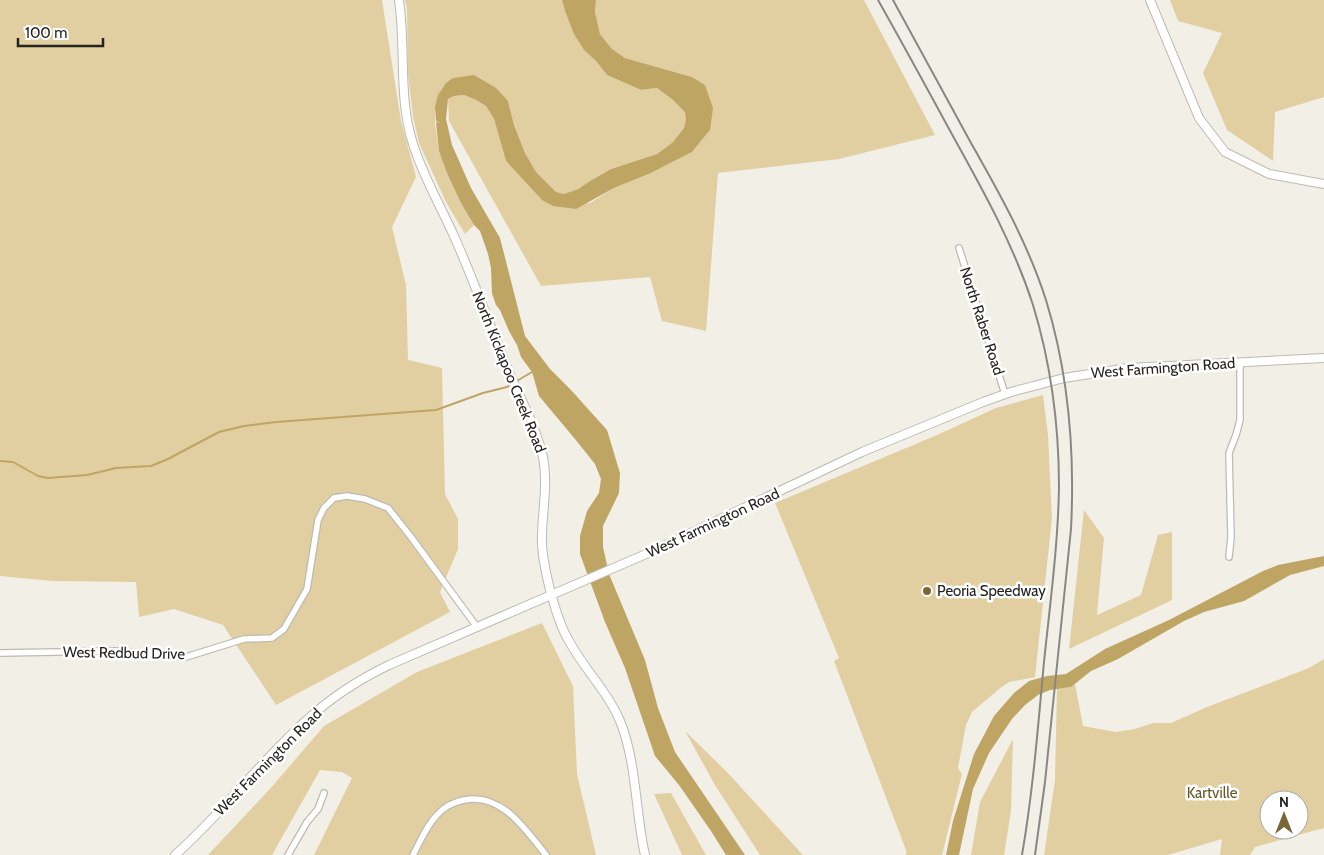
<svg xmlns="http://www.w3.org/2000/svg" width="1324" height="855" font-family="Cabin,sans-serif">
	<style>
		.green { fill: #e2cfa1; fill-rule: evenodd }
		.water { fill: #bfa564 }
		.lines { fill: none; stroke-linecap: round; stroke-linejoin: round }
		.stream { stroke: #bfa564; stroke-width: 2 }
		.minor-casing { stroke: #bdbab2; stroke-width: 8 }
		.major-casing { stroke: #bdbab2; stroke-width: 10 }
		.minor { stroke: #fff; stroke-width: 5.5 }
		.major { stroke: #fff; stroke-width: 8 }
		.rail { stroke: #898782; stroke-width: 2 }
		.poi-dot { fill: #7a6735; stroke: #fff; stroke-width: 2 }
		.labels { text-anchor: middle; stroke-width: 5; stroke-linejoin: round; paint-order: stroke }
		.street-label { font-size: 15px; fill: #242320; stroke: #fff }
		.poi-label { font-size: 15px; fill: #242320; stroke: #fff; text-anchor: start }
		.park-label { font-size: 15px; fill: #685524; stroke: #fff }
	</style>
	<rect width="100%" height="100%" fill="#f2efe7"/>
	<!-- green -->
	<path class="green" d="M0,0H382L401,121L416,177L392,227L406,285L408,360L442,368L445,494L458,519V549L440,592L450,612L276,705L223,625L174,609L139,617L136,582L52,581L0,576Z
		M405,0H562L565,11L584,50L596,61L607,75L641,90L657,88L673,100L686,112V119L684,128L673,142L657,154L611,169L590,181L578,189L564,194L556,192L536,172L525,153L514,125L508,101L484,82L474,75L435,107V123L439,151L462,205L474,225L465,234L446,202L419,143L413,116L408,74L407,8Z
		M596,0H864L935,135L839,159L718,173L706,331L662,321L650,277L541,286L449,121L448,99L454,96L464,95L476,100L486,106L494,119L506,161L542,200L590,203L614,188L651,173L692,152L710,130L705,85L692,77L625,58L612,49L600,34L595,12Z
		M1170,0H1324V97L1275,112L1273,161L1227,130L1203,73L1222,33L1178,21Z
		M1043,395L1048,435L1052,518L1035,677L1009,682L999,689L972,712L966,725L958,768L962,774L942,855H906V850L834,661L839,658L775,503L937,435L996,408Z
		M1084,510L1104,538L1097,615L1141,595L1158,535L1172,532V600L1069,649Z
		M542,623L573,686L577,774L596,855H314L352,778L342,772L320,770L272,855H208L269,790L324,726L417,672Z
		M1324,659V828L1255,847L1250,855H1220L1222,839L1168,855H1044L1055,780L1057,689L1071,687L1075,684L1083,726L1116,732L1135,729L1153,723H1171L1207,707L1309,668ZM1269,800H1299V830H1269Z
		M685,731L726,771L803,855H760L715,785Z
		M1013,739L1011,811L1004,855H971L980,802Z
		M671,793L702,848L706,855H682L654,794Z"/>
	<!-- water -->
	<path class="water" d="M562,0H596L595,12L600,34L612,49L625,58L692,77L705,85L713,108L710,130L692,152L651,173L614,188L576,209L553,206L542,200L506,161L494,119L486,106L476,100L464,95L454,96L448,99L446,119L452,145L471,188L500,238L525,336L550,369L571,390L607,430L620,473L619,493L603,526V547L609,574L645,660L658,708L675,752L745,855H726L711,831L679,785L655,756L625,668L605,622L580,554V536L587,511L599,493L601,479L595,464L575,439L539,396L532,372L521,357L517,345L509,331L500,310L496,305L492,293L491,268L488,254L480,231L474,225L462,205L447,173L439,151L436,122L440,123L436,121L435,107L438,95L446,83L453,78L474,75L496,88L508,101L514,125L525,153L536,172L556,192L564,194L578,189L590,181L611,169L657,154L673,142L684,128L686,119L685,112L673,100L657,88L641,90L607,75L596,61L584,50L574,34L565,11Z
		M1324,556V566L1290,575L1244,601L1204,612L1184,621L1118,659L1091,671L1071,687L1050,690L1038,695L1025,705L1012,719L989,753L973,789L959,855H946L953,821L974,754L994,716L1014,693L1029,681L1047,676L1066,674L1105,649L1169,620L1263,571L1278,565Z"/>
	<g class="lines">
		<!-- stream -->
		<path class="stream" d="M515,382L532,372
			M0,461L13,462L38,476L48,478L87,475L116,468L151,466L168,459L219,432L244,426L276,422L436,410L483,393L507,387L511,384"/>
		<defs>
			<path id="minor" d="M959,248L1005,394
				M1229,557L1231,537L1229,453L1236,435L1240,420V362
				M0,653L115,651L186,657L244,639L272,638L284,629L307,589L318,520L324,508L334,498L347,496L365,499L388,508L411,537L477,627
				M288,855L307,822L318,809L324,793
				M413,855C420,842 426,826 437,815C444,807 453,802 464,800C501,792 525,829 546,855"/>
			<path id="major" d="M399,0C406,48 398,98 413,144C423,176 440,205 454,236C475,283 492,332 512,379C520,398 531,417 537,437C542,450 545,464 545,477C546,500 541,522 542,545C543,562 547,578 551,594C556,610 560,627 569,641C584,669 608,692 620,721C637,763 635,811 645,855
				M1150,0L1199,118L1225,152L1269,174L1324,184
				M175,855C223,813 261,760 309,718C332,697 360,679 389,665L653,551L862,452L983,402L1011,392L1064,378L1128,368L1324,358"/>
		</defs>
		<!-- minor casing -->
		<use href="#minor" class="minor-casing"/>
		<!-- major casing -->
		<use href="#major" class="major-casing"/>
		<!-- minor -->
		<use href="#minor" class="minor"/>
		<!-- major -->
		<use href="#major" class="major"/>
		<!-- rail -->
		<path class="rail" d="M878,0C904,46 929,92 954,138C984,192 1014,246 1033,305C1051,364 1059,426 1059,487C1058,546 1050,604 1044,662C1038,727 1033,791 1022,855
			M893,0C919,48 945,95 971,143C1000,194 1028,244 1046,300C1069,375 1075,451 1071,529L1045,782L1035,855"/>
	</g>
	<!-- markers -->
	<circle class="poi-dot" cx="927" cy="591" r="5"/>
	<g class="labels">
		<!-- street labels -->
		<g class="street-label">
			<text transform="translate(982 321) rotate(72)" y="5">North Raber Road</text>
			<text transform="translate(1163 368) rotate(-4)" y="5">West Farmington Road</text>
			<text transform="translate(509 372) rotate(68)" y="5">North Kickapoo Creek Road</text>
			<text transform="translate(713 523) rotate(-25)" y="5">West Farmington Road</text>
			<text transform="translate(124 653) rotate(1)" y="5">West Redbud Drive</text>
			<text transform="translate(268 762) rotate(-45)" y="5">West Farmington Road</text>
		</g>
		<!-- poi labels -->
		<g class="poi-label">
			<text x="937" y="596">Peoria Speedway</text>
		</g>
		<!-- park labels -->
		<g class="park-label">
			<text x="1212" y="798">Kartville</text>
		</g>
	</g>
	<!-- north arrow -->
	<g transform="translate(1284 815)"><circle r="24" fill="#ffffff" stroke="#a7a7a6"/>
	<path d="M0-4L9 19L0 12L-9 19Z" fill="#7a6735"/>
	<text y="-8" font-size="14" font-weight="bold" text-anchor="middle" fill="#242320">N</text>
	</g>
	<!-- scale -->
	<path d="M18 38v8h85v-8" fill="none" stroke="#242320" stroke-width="2.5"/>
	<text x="25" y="38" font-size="15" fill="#242320" stroke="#ffffff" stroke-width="4" paint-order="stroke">100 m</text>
</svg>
